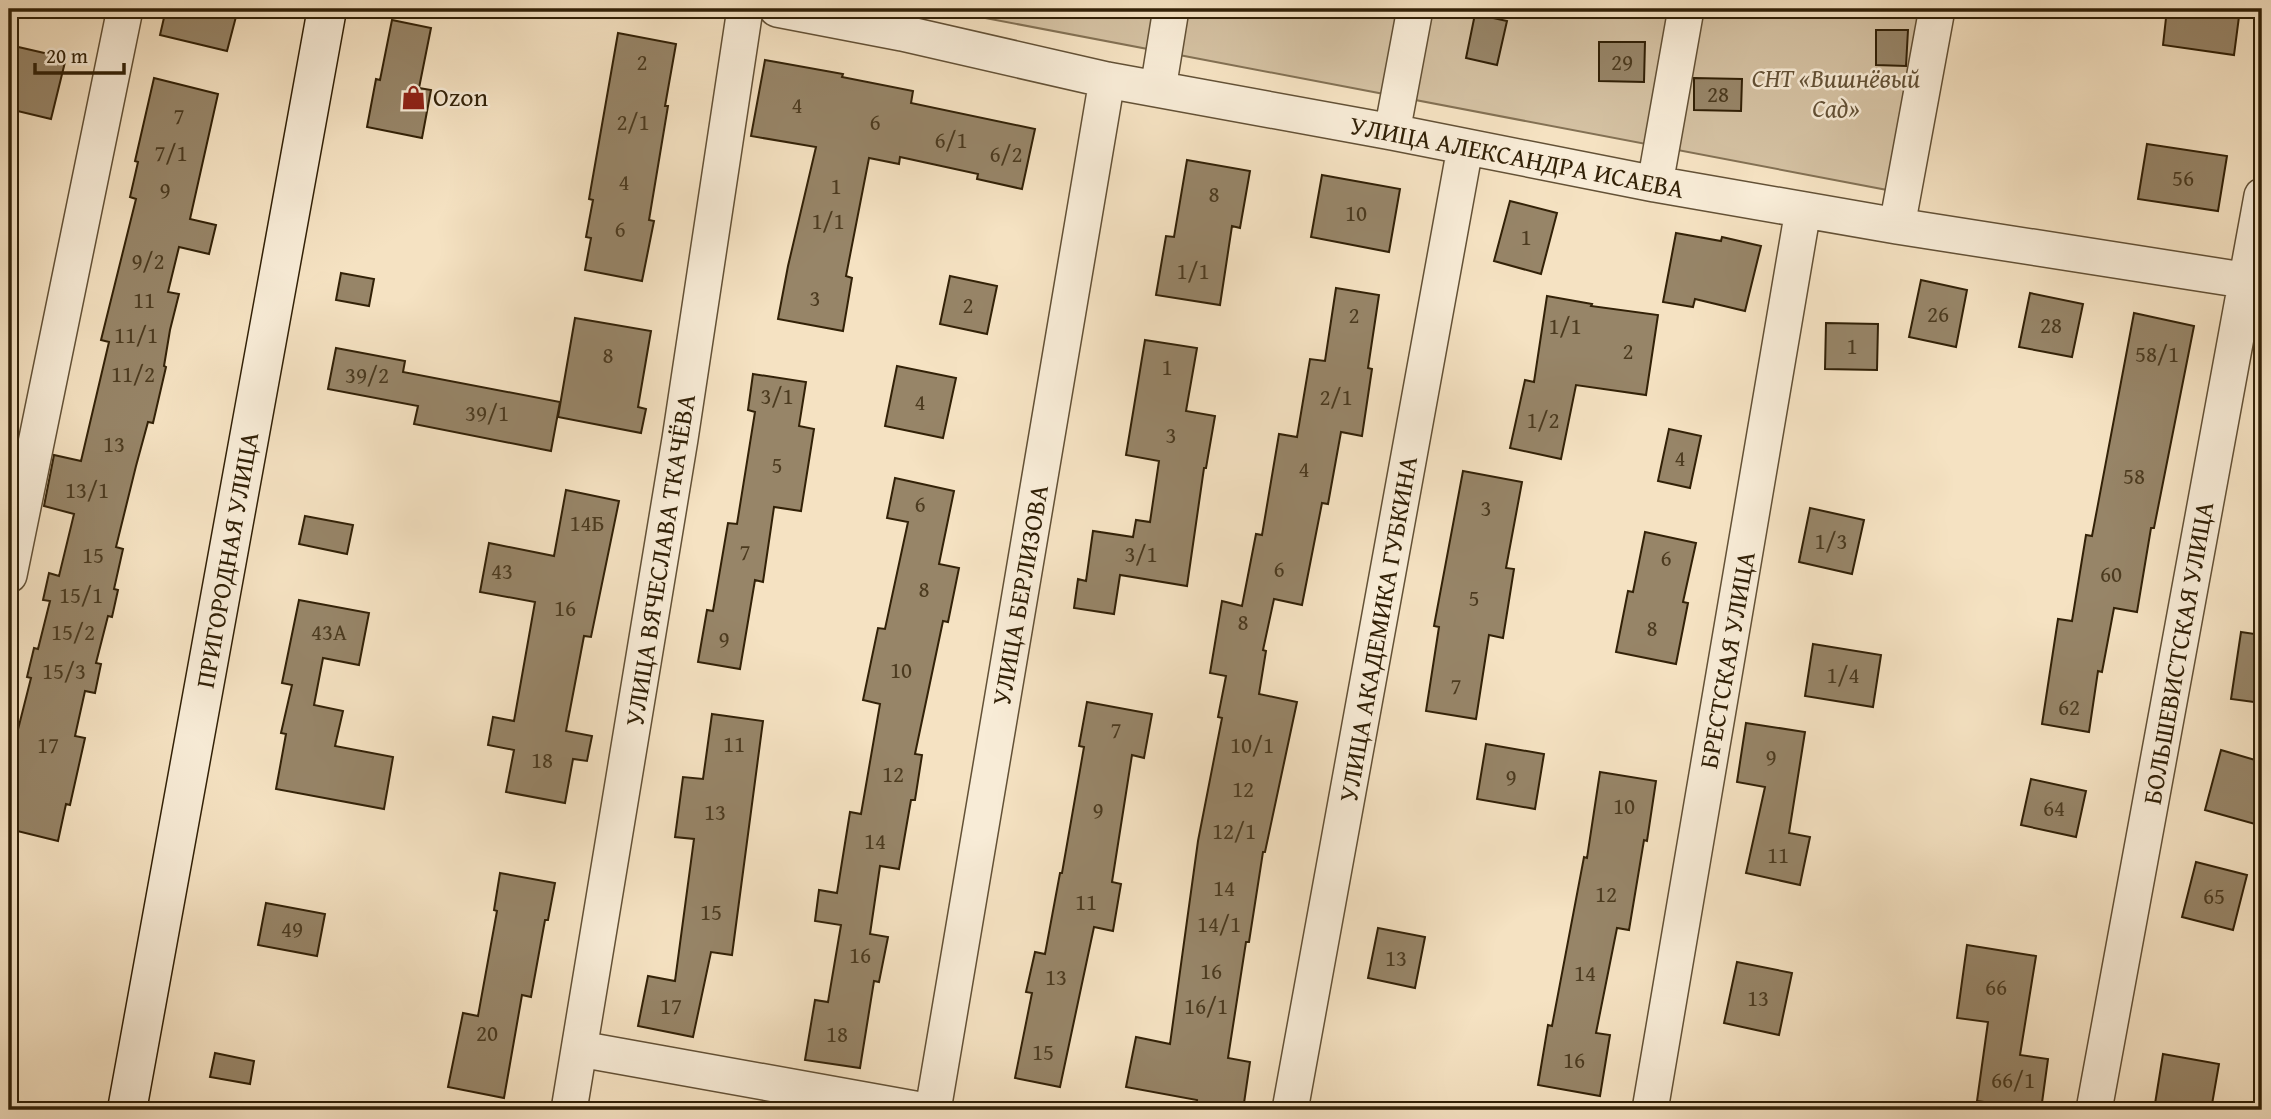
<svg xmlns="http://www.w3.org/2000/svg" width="2271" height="1119" font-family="'Gentium Book Plus',serif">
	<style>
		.green { fill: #d4c1a2; stroke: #837154; stroke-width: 2 }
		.building { fill: #978568; stroke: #322107; stroke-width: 2 }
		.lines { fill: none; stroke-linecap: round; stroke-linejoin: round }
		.street-casing { stroke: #635136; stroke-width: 38 }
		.secondary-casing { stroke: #322107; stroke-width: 41 }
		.street { stroke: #f8ecd7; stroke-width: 35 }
		.secondary { stroke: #f8ecd7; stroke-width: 38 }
		.labels { text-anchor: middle; stroke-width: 5; stroke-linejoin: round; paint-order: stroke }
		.number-label { font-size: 23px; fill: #4b3a1f }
		.park-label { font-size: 26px; font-style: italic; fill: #635136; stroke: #f8ecd7 }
		.poi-label { font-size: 26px; fill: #322107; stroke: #f8ecd7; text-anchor: start }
		.street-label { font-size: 26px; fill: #322107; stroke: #f8ecd7 }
	</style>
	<rect width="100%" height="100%" fill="#f5e2c2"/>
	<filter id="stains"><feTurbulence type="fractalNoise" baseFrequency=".00286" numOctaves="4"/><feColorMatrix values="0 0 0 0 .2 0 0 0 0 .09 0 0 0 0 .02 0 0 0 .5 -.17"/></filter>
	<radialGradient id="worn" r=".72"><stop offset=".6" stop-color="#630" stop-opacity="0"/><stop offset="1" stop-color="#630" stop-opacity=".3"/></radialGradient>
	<!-- green -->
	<path class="green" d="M938,9H1937L1903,193Z"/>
	<!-- building -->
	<path class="building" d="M166,9H238L227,51L160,35Z
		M2167,9H2240L2234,55L2163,45Z
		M1475,14L1507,21L1497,65L1466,58Z
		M392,20L431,28L419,88L431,90L422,138L367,127L376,79L380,80Z
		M1876,30H1908L1906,66L1876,65Z
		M618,33L676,44L665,106H668L649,220L654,221L642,281L585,270L591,238L586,237L593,200L589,199Z
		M1599,42H1645L1644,82L1599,81Z
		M14,46L66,58L51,119L9,109V67Z
		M765,60L843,74L842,77L913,91L911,103L1035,129L1022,189L977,179L978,174L900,157L899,164L869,158L846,276L852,278L843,331L778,319L788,266L816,147L751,136Z
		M154,78L218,94L190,219L216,225L209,254L179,247L168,292L179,294L170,330L164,366L166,367L153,423L148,422L136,466L116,547L123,549L114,589L118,590L112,617L108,616L96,663L101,664L95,693L85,691L75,736L85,738L70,805L66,804L58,841L9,829V765L31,678L27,677L34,648L38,649L50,601L43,600L49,573L59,576L74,514L44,506L54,455L81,461L109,342L101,340L136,199L130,197L138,162L135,161Z
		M1694,78L1742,79L1741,111L1694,110Z
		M2147,144L2227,156L2218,211L2138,199Z
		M1187,160L1250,171L1240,228L1232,226L1220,305L1156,295L1166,236L1174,237Z
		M1322,175L1400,189L1389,252L1311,237Z
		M1510,201L1557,213L1541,274L1494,261Z
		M1676,233L1721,241L1722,237L1761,246L1745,311L1695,299L1693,307L1663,302Z
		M341,273L374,279L369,306L336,300Z
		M950,276L997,286L987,334L940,324Z
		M1921,280L1967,290L1956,347L1909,337Z
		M1336,288L1379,295L1368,368L1372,369L1362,436L1341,432L1328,504L1322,503L1302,605L1274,599L1263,650L1266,651L1259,694L1297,702L1265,852H1263L1249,942H1246L1228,1058L1250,1062L1243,1110H1196L1197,1100L1126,1087L1136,1037L1170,1044L1198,841L1222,718L1218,717L1226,676L1210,673L1222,601L1242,606L1256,534L1262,535L1279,434L1297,437L1310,359L1325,361Z
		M2030,293L2083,304L2072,357L2019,347Z
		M1547,296L1592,304L1591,306L1658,315L1646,395L1576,385L1561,459L1510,448L1525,380L1534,382Z
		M2134,313L2194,326L2154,528H2151L2137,612L2114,608L2102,672L2098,671L2089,732L2042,724L2058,619L2072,621L2086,535L2092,536Z
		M575,318L651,331L638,407L646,409L641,433L558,417Z
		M1826,323L1878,324L1877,370L1825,369Z
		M1145,340L1197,348L1186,411L1215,416L1206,468H1204L1187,586L1120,575L1114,614L1074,608L1078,579L1086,581L1093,531L1133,537L1136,520L1150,522L1159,461L1126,455Z
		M336,348L405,361L403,372L560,402L551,451L414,424L418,406L328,389Z
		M897,366L956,378L943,438L885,426Z
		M753,374L806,382L799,426L814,429L801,511L774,507L763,582L755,580L740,669L698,662L707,610L713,611L728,523L737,524L755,412L748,410Z
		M1669,429L1701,436L1690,488L1658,481Z
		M1463,471L1522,482L1506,568L1514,569L1503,638L1489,635L1476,719L1426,711L1439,627L1434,626Z
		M895,478L954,491L939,564L959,568L948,622L943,621L915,754L922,755L915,800H911L899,869L880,866L870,934L888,937L879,982L874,981L860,1068L805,1060L815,1000L828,1002L841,925L815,921L819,890L837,893L850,812L861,814L880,704L863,700L878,628L885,629L908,522L887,518Z
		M566,490L619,501L591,637L584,636L566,731L592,736L587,761L573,759L565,803L506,792L514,750L488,745L493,717L514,721L535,602L480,592L489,543L554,556Z
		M1810,508L1864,520L1852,574L1799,562Z
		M305,516L353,525L347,554L299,544Z
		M1645,532L1696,543L1683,602L1688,603L1676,664L1616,652L1628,591L1633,592Z
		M299,600L369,613L359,665L323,658L314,705L343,711L335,746L393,757L384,809L276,789L286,734L281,733L292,685L282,683Z
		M2241,632L2262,635V703L2231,699Z
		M1813,644L1881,655L1873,707L1805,696Z
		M1087,702L1152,714L1144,758L1132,755L1112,882L1121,884L1113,931L1094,927L1060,1087L1015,1078L1032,993L1026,992L1035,952L1045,954L1060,873H1062L1084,747L1079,746Z
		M712,714L763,721L732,955L711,952L693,1037L638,1026L648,976L675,981L694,839L675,837L683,777L703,779Z
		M1746,723L1805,732L1789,833L1810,837L1800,885L1746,873L1765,787L1737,782Z
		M1486,744L1544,754L1535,809L1477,799Z
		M2221,750L2262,762V826L2205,810Z
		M1600,772L1656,781L1647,841L1644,840L1629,930L1617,928L1596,1033L1610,1035L1600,1096L1538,1085L1548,1025L1552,1026L1584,857L1587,858Z
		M2031,779L2086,791L2076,837L2021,825Z
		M2196,862L2247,875L2233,930L2182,917Z
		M500,873L555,883L548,920H545L531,997L522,995L504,1098L448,1087L463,1013L478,1016L497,911L494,910Z
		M266,903L325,914L317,956L258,945Z
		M1378,928L1425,937L1415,988L1368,978Z
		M1967,945L2036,956L2020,1055L2048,1059L2041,1110L1977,1101L1988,1022L1957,1018Z
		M1737,962L1792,973L1779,1035L1724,1023Z
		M215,1053L254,1061L250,1084L210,1077Z
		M2163,1054L2219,1064L2211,1110H2154Z"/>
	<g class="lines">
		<defs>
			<path id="street" d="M777,9L902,33L1107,80L1392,132L1655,184L1897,226L2262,283
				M1158,89L1171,9
				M1392,132L1415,9
				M1655,184L1686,9
				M1897,226L1937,9
				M9,575L125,9
				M580,1049L920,1110
				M569,1110L680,439L745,9
				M933,1110L1107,80
				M1290,1110L1465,148
				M1650,1110L1803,210
				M2094,1110L2262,196"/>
			<path id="secondary" d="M127,1110L327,9"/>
		</defs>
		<!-- street casing -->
		<use href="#street" class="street-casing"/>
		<!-- secondary casing -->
		<use href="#secondary" class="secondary-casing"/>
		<!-- street -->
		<use href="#street" class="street"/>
		<!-- secondary -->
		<use href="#secondary" class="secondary"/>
	</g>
	<!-- icons -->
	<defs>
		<symbol id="shop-bare" viewBox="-9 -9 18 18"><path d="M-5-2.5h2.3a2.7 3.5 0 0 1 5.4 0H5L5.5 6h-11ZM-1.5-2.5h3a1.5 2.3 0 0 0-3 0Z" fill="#8f2418" stroke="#f8ecd7" stroke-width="2.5" paint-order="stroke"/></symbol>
	</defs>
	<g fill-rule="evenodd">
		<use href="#shop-bare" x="396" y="80" width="35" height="35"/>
	</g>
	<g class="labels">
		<!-- number labels -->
		<g class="number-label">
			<text x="642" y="70">2</text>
			<text x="1622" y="70">29</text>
			<text x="1718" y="102">28</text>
			<text x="797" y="113">4</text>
			<text x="179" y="124">7</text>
			<text x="633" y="130">2/1</text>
			<text x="875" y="130">6</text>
			<text x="951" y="148">6/1</text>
			<text x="171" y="161">7/1</text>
			<text x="1006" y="162">6/2</text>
			<text x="2183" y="186">56</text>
			<text x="624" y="190">4</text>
			<text x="836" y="194">1</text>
			<text x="165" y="198">9</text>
			<text x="1214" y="202">8</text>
			<text x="1356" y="221">10</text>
			<text x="828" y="229">1/1</text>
			<text x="620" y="237">6</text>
			<text x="1526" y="245">1</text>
			<text x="148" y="269">9/2</text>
			<text x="1193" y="279">1/1</text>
			<text x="815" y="306">3</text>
			<text x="144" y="308">11</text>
			<text x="968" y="313">2</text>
			<text x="1938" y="322">26</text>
			<text x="1354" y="323">2</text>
			<text x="2051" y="333">28</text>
			<text x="1565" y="334">1/1</text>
			<text x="136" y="343">11/1</text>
			<text x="1852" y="354">1</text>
			<text x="1628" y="359">2</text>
			<text x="2157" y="362">58/1</text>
			<text x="608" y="363">8</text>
			<text x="1167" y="375">1</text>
			<text x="133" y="382">11/2</text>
			<text x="367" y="383">39/2</text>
			<text x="777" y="404">3/1</text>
			<text x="1336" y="405">2/1</text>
			<text x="920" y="410">4</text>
			<text x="487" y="421">39/1</text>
			<text x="1543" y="428">1/2</text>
			<text x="1171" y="443">3</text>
			<text x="114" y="452">13</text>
			<text x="1680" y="466">4</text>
			<text x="777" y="473">5</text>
			<text x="1304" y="477">4</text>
			<text x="2134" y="484">58</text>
			<text x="87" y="498">13/1</text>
			<text x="920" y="512">6</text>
			<text x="1486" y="516">3</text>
			<text x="587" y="531">14Б</text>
			<text x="1831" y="549">1/3</text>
			<text x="745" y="560">7</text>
			<text x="1141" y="562">3/1</text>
			<text x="93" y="563">15</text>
			<text x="1666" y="566">6</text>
			<text x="1279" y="577">6</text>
			<text x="502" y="579">43</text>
			<text x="2111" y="582">60</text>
			<text x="924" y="597">8</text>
			<text x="81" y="603">15/1</text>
			<text x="1474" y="606">5</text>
			<text x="565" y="616">16</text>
			<text x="1243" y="630">8</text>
			<text x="1652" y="636">8</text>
			<text x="73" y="640">15/2</text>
			<text x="329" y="640">43А</text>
			<text x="724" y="647">9</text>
			<text x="901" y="678">10</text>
			<text x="64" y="679">15/3</text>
			<text x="1843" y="683">1/4</text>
			<text x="1456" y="694">7</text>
			<text x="2069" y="715">62</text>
			<text x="1116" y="738">7</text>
			<text x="734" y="752">11</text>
			<text x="48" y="753">17</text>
			<text x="1252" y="753">10/1</text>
			<text x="1771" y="765">9</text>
			<text x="542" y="768">18</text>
			<text x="893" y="782">12</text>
			<text x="1511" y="785">9</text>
			<text x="1243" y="797">12</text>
			<text x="1624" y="814">10</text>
			<text x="2054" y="816">64</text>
			<text x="1098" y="818">9</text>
			<text x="715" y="820">13</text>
			<text x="1234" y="839">12/1</text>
			<text x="875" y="849">14</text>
			<text x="1778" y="863">11</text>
			<text x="1224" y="896">14</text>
			<text x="1606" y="902">12</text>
			<text x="2214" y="904">65</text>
			<text x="1086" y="910">11</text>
			<text x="711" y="920">15</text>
			<text x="1219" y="932">14/1</text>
			<text x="292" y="937">49</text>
			<text x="860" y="963">16</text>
			<text x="1396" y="966">13</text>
			<text x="1211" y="979">16</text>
			<text x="1585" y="981">14</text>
			<text x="1056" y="985">13</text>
			<text x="1996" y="995">66</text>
			<text x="1758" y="1006">13</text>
			<text x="671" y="1014">17</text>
			<text x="1206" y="1014">16/1</text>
			<text x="487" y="1041">20</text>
			<text x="837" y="1042">18</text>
			<text x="1043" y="1060">15</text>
			<text x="1574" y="1068">16</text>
			<text x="2013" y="1088">66/1</text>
		</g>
		<!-- park labels -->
		<g class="park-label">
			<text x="1836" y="87">СНТ «Вишнёвый<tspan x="1836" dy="30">Cад»</tspan></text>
		</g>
		<!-- poi labels -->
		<g class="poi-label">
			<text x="433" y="106">Ozon</text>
		</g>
		<!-- street labels -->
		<g class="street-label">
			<text transform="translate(1517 157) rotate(11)" y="9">УЛИЦА АЛЕКСАНДРА ИСАЕВА</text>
			<text transform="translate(227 560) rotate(-80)" y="9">ПРИГОРОДНАЯ УЛИЦА</text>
			<text transform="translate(660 560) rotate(-81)" y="9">УЛИЦА ВЯЧЕСЛАВА ТКАЧЁВА</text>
			<text transform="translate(1020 595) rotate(-80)" y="9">УЛИЦА БЕРЛИЗОВА</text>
			<text transform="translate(1378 629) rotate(-80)" y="9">УЛИЦА АКАДЕМИКА ГУБКИНА</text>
			<text transform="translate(2178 653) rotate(-80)" y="9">БОЛЬШЕВИСТСКАЯ УЛИЦА</text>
			<text transform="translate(1727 660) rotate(-80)" y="9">БРЕСТСКАЯ УЛИЦА</text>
		</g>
	</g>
	<!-- margin -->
	<rect width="2271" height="1119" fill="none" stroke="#f5e2c2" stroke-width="35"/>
	<rect x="10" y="10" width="2250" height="1098" fill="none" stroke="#322107" stroke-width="3.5"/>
	<rect x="18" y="18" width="2236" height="1084" fill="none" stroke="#322107" stroke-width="2"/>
	<!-- scale -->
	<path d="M35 63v10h89v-10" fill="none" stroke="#322107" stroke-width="3.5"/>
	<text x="46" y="63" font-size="21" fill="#322107" stroke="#f8ecd7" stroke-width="5" paint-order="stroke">20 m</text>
	<rect width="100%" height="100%" filter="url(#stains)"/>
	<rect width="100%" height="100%" fill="url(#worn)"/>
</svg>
